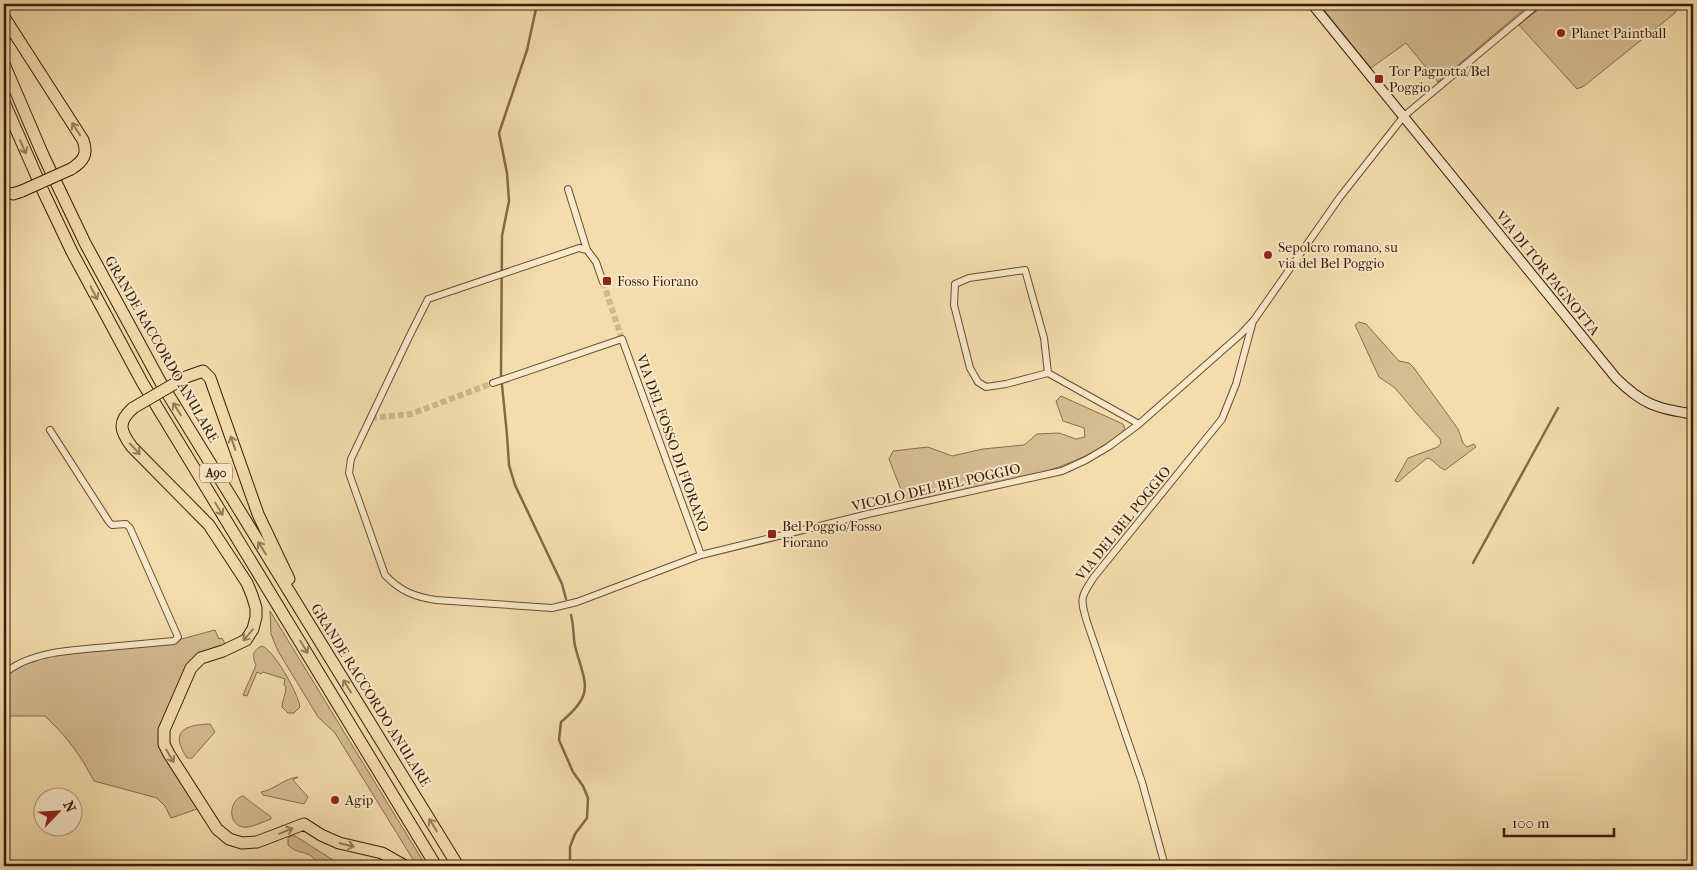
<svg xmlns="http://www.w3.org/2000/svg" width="1697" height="870" font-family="'IM FELL French Canon',serif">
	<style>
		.green { fill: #d5bc91; stroke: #886c4d }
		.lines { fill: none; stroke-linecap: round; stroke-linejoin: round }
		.stream { stroke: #84684a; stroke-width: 2.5 }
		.street-tunnel { stroke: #cfb68c; stroke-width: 6; stroke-dasharray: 6 3; stroke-linecap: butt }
		.street-casing { stroke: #694c32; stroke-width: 8 }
		.secondary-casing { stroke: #3b1b09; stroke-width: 11 }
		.highway-casing { stroke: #3b1b09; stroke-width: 13 }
		.street { stroke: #f8e9ca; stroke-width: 6 }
		.secondary { stroke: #f8e9ca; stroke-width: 9 }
		.highway { stroke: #f4ddad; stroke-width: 11 }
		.highway-bridge-casing { stroke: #3b1b09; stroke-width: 13; stroke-linecap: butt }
		.highway-bridge { stroke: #f4ddad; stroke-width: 11 }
		.oneway { stroke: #987c5b }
		.poi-dot { fill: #8f2418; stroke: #f8e9ca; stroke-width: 2 }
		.labels { text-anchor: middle; stroke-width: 4; stroke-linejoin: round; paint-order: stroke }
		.shield { fill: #f8e9ca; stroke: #745943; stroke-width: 1 }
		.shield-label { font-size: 12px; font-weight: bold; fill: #3b1b09 }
		.poi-label { font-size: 14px; fill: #3b1b09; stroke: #f8e9ca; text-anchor: start }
		.street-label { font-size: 14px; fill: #3b1b09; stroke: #f8e9ca }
	</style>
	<rect width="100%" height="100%" fill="#f4ddad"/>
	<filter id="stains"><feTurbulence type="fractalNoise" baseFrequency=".004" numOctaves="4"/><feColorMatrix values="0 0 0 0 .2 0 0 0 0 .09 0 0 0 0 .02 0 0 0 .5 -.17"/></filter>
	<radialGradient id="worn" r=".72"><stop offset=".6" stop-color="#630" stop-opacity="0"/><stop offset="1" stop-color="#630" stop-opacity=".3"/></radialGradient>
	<!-- green -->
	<path class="green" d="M1319,4H1530L1438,82L1406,43L1371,68Z
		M1545,4H1678L1675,13L1584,86L1577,89L1519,25Z
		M1359,322L1366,324L1399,361L1409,363L1414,368L1458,429L1463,443L1467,447L1474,444L1476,447L1445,470C1438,468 1434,459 1427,458L1398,482L1395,481L1408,458L1438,447L1441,443L1440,439L1417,414L1395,388L1379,377L1355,325Z
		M1061,396L1123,424L1125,428C1121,435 1115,438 1108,443C1051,480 975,487 910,501L903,495L889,459L893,451L928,447L952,456L983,449L1024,445L1037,434L1059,433L1076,439L1085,437L1084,428L1063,421L1056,401Z
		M270,611L426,866H417L335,733L318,717L278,651L271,634Z
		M215,630L219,639L222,638L226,646L198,660L164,739L203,807L171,818L165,806L157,798L94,781C79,753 68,738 45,716H4V674L25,659L174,641Z
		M262,646C274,650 298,693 300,707L294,713H288L282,707C282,700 286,695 286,687L284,685L285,679L263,672L261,674L257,672L247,696L243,695L256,665C252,656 252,651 262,646Z
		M210,724L215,732L192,758H187C170,732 183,725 210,724Z
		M298,777L293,780L308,797L304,804L263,795L261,792C274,790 285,778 298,777Z
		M243,796L271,817V819C265,821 248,829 243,827C227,824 229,800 243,796Z
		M292,836H295L330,858L340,866H319C309,847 300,857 288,845V838Z"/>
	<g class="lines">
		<!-- stream -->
		<path class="stream" d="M537,4L527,50L499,133L507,173L509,201L502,236L501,375L507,435L509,465L515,485L562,584L566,599
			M1473,563L1558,408
			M570,866V847L575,834L587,818L588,798L583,786L573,772L559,740L561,722C596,693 585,684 575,646C573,636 574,626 571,615"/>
		<!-- street-tunnel -->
		<path class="street-tunnel" d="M603,282L622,339
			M371,418L411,414L493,383"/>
		<defs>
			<path id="street" d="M568,189L587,250L596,262L603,282
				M587,250L579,248L428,299L409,337L351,459L349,473L385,575C400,591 415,597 436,600L552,608L577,602L701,555L868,514L1062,471L1086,460L1108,447L1139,424L1241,334L1254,320L1340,197L1404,116L1538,4
				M1048,373L1044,338L1025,270L969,278L955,284L954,305L970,368L978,382L986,387L1006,384L1048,373L1139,424
				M493,383L622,339L701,555
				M4,674C29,651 76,650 108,647C130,645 152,643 174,641L178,637L130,528L126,524L112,525L109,522L50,430
				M1165,866L1142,782L1087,622C1080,598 1080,598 1094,577L1222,419L1236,384L1253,321"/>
			<path id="secondary" d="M1312,4L1616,378C1642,404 1657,409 1693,414"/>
			<path id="highway" d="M4,17L83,140C88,154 84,161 71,169
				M4,64L43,155L85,243L161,383L458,866
				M4,102L44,193L72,252L142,382L436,866
				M4,192L13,194L22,191
				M186,377L203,371L210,378L258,514L289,579
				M133,408C117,422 120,431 132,447L209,525L247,583L252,595L256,608V617L253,629L246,640L223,651L201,658L191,668L164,730V744L169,754L217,829L229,839L242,843L257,842L304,824L321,835L339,843L382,853L405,866"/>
		</defs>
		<!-- street casing -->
		<use href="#street" class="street-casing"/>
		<!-- secondary casing -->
		<use href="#secondary" class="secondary-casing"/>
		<!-- highway casing -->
		<use href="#highway" class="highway-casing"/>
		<!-- street -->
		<use href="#street" class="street"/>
		<!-- secondary -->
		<use href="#secondary" class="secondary"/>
		<!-- highway -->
		<use href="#highway" class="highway"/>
		<defs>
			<path id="highway-bridge" d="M22,191L71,169
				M133,408L186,377"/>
		</defs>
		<!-- highway-bridge casing -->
		<use href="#highway-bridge" class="highway-bridge-casing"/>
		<!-- highway-bridge -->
		<use href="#highway-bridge" class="highway-bridge"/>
	</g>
	<!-- one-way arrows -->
	<defs><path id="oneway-shaft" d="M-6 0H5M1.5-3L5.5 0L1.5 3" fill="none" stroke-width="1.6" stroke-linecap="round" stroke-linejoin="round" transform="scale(1.25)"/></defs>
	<g class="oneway">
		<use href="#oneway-shaft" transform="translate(76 129) rotate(-123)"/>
		<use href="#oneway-shaft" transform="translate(23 147) rotate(66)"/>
		<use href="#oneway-shaft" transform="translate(94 293) rotate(62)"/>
		<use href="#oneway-shaft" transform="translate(177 409) rotate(-122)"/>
		<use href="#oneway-shaft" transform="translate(233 443) rotate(-109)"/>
		<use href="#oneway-shaft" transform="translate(135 449) rotate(47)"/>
		<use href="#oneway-shaft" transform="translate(219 509) rotate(59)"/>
		<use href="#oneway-shaft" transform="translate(262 548) rotate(-122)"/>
		<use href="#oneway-shaft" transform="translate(248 635) rotate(131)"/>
		<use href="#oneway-shaft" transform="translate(304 647) rotate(59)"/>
		<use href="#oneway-shaft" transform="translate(347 686) rotate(-122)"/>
		<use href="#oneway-shaft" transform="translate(170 756) rotate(59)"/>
		<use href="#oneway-shaft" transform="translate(433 825) rotate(-122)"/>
		<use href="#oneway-shaft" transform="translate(286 831) rotate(-22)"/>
		<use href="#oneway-shaft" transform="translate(347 845) rotate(13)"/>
	</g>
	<!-- markers -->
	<g class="poi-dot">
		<circle cx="1561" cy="33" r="5"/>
		<rect x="1374" y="74" width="10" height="10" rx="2.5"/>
		<circle cx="1268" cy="255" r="5"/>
		<rect x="602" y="276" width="10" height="10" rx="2.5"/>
		<rect x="767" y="529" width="10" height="10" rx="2.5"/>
		<circle cx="335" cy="800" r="5"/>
	</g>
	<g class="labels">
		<!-- shield labels -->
		<rect class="shield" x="200" y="463.5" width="32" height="19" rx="4"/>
		<g class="shield-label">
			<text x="216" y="477">A90</text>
		</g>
		<!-- poi labels -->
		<g class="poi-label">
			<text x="1571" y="38">Planet Paintball</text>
			<text x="1389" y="76">Tor Pagnotta/Bel<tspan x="1389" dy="16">Poggio</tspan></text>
			<text x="1278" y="252">Sepolcro romano, su<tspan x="1278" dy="16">via del Bel Poggio</tspan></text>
			<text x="617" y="286">Fosso Fiorano</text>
			<text x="782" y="531">Bel Poggio/Fosso<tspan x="782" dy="16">Fiorano</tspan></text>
			<text x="345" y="805">Agip</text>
		</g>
		<!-- street labels -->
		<g class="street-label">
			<text transform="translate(1548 273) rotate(51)" y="5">VIA DI TOR PAGNOTTA</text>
			<text transform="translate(162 349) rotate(60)" y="5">GRANDE RACCORDO ANULARE</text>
			<text transform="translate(673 443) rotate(70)" y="5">VIA DEL FOSSO DI FIORANO</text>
			<text transform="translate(936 487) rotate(-13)" y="5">VICOLO DEL BEL POGGIO</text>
			<text transform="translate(1123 523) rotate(-51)" y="5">VIA DEL BEL POGGIO</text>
			<text transform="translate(371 695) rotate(58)" y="5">GRANDE RACCORDO ANULARE</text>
		</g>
	</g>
	<!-- margin -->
	<rect width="1697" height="870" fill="none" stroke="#f4ddad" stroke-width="20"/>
	<rect x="5" y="5" width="1687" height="860" fill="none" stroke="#3b1b09" stroke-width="2.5"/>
	<rect x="10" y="10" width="1677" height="850" fill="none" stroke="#3b1b09"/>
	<!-- north arrow -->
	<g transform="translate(58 812) rotate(65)"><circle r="24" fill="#f8e9ca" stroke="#ac977d"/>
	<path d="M0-4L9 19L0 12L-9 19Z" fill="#8f2418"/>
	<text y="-8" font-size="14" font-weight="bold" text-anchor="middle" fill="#3b1b09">N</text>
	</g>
	<!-- scale -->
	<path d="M1504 828v8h110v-8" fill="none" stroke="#3b1b09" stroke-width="2.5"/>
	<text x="1512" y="828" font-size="15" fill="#3b1b09" stroke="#f8e9ca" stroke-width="4" paint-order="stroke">100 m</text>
	<rect width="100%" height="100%" filter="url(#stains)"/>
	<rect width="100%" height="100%" fill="url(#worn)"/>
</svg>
